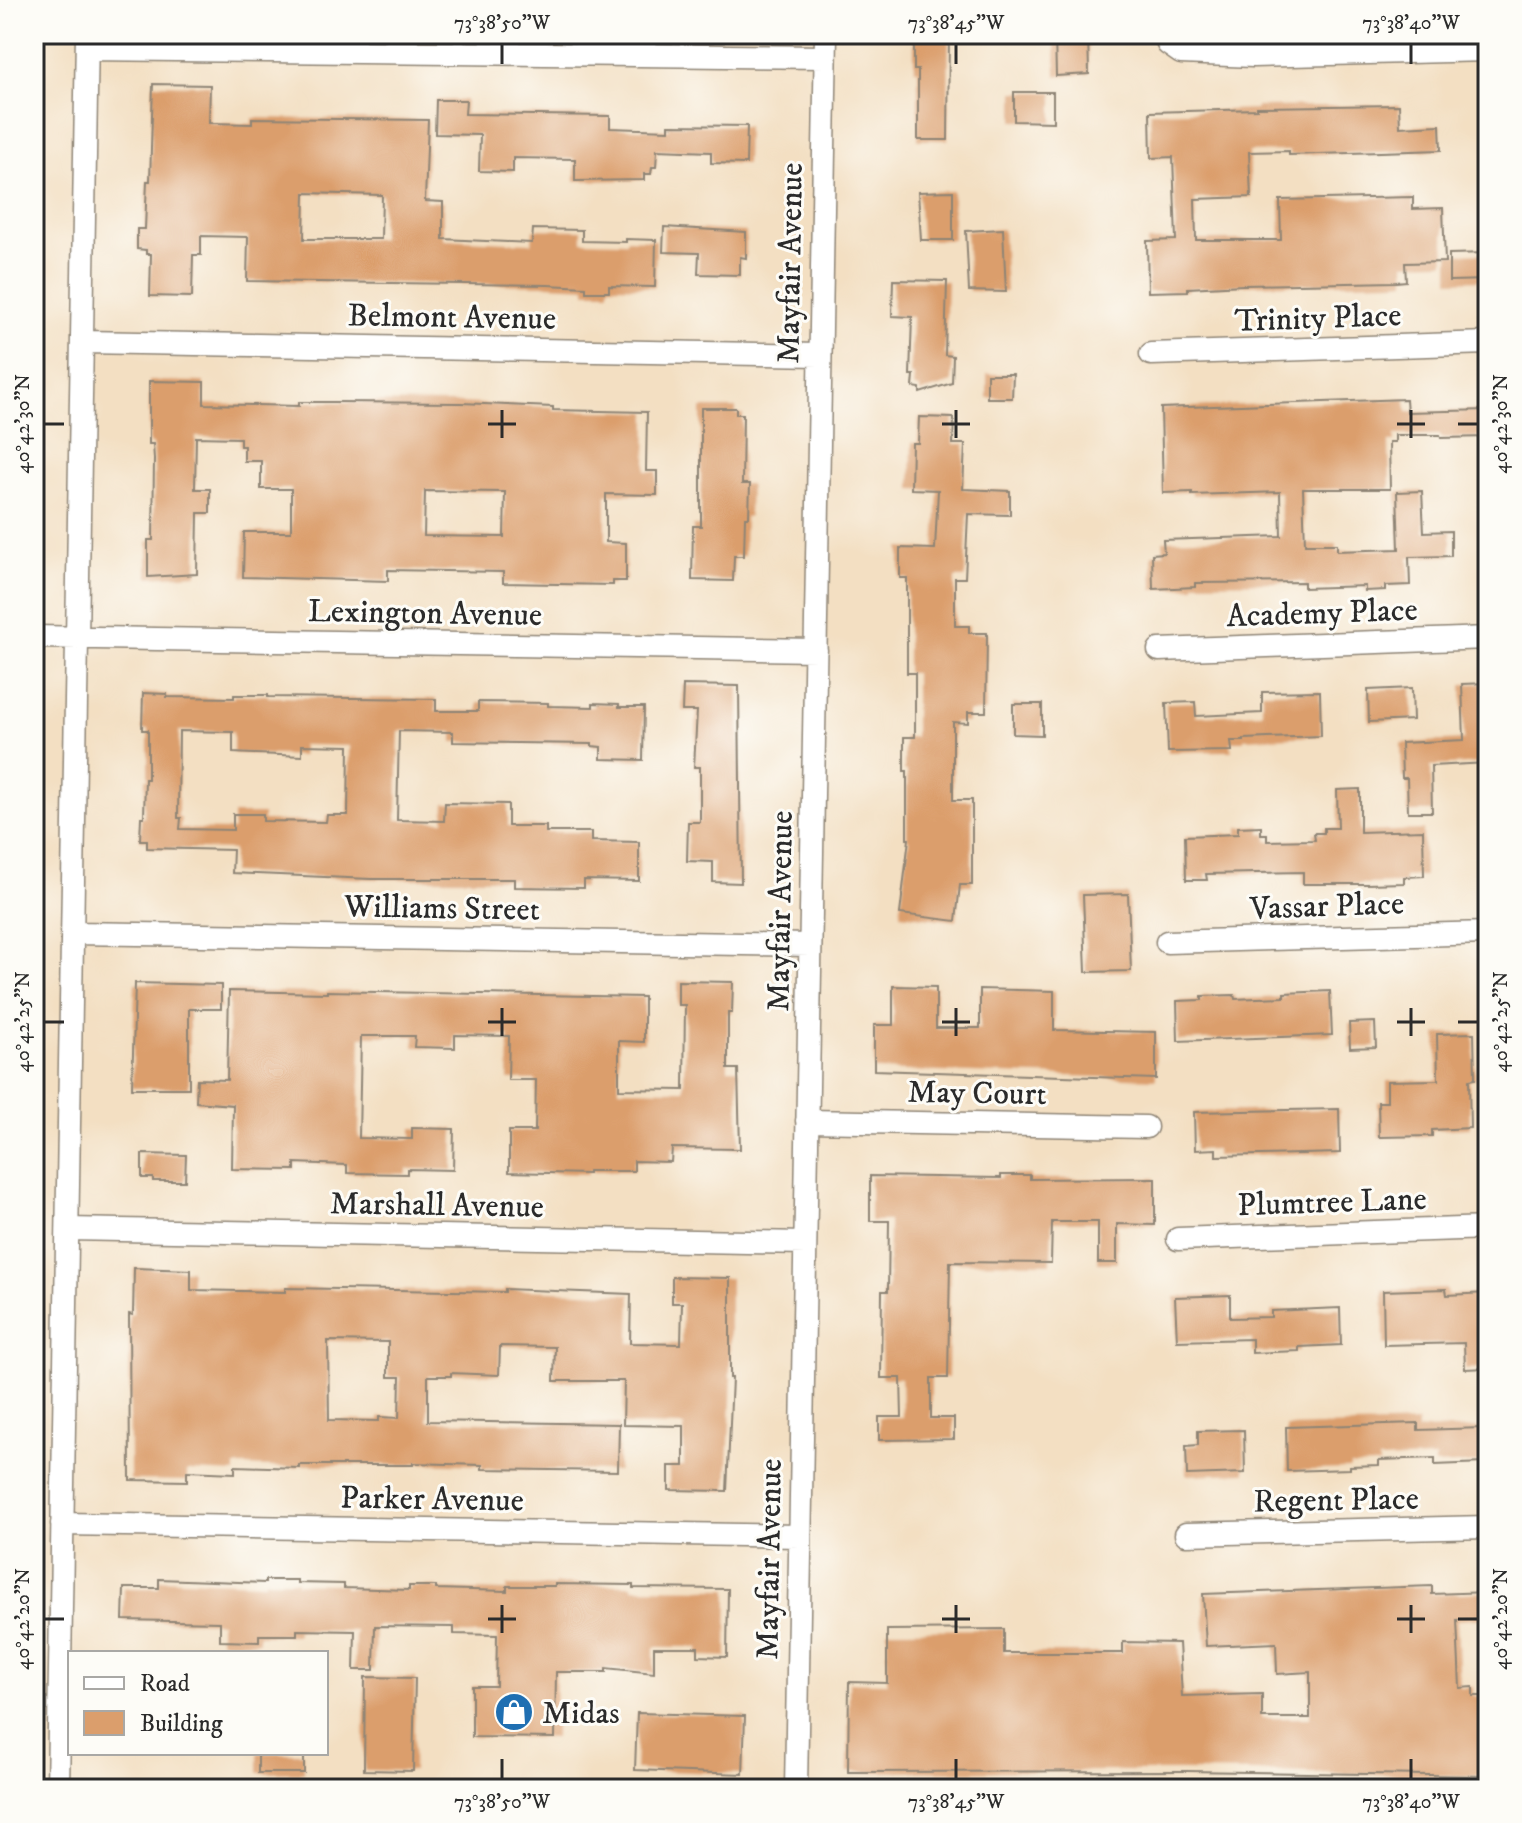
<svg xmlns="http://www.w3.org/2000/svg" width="1522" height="1823" font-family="'IM FELL DW Pica',serif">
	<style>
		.building { fill: #db9e6c; fill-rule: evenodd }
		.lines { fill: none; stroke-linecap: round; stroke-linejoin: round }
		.street-casing { stroke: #8f8576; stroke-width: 25 }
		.street { stroke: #fff; stroke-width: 22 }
		.ticks { fill: none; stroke: #2b2b2b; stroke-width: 3 }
		.labels { text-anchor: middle; stroke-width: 6; stroke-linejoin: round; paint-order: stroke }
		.street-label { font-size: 32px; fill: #2b2b2b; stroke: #fdfcf7 }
		.poi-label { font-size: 32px; fill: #2b2b2b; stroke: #fdfcf7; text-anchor: start }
		.neatline { fill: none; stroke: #2b2b2b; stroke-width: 3 }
		.ticks-label { font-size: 20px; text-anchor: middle; fill: #2b2b2b }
	</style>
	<rect width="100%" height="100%" fill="#fdfcf7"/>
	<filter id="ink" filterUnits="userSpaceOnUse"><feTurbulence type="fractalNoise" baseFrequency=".0125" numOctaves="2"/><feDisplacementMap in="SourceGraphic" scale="16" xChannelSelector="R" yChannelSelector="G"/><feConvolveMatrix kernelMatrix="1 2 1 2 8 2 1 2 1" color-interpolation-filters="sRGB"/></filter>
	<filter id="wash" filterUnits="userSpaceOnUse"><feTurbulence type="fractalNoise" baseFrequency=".006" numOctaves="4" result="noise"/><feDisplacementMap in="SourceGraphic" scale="32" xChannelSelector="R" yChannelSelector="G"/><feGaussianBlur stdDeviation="1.8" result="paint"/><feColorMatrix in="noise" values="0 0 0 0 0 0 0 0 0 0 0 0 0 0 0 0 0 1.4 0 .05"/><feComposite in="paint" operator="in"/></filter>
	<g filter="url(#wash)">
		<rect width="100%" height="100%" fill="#f3dfc2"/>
		<g id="blocks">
			<!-- building -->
			<path class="building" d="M914,34H949L948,140H918V70H914Z
				M1055,34H1088L1089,74L1056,76Z
				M153,84L210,85L209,123L252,124V118L428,120L425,201L443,202V239L532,243L533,229L582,230V241L626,242V239L656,240L655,287L609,286V292H586V287L547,285L247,281L248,237L201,236V255H193L192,297L150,296L151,254H146V250L137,249V229H145L147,181H150ZM305,193L382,195L381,239H304Z
				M1014,92H1053V122L1014,121Z
				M436,100H466L465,114L610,116V128L669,130V125L747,126L746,164L711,163V152L657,150L656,167H652L651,174H644V180L575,181V159L513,158V172L479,171L480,135L435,134Z
				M1399,105L1400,127L1440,125L1441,150L1289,155V151L1249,152L1251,197L1195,199L1196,240H1281L1280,200L1413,197V209L1443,208L1445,262L1405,263L1406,281L1396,282L1243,285L1188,288V291L1148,292L1147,241L1176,240L1173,157L1151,158L1150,112L1257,109V107Z
				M953,191V240H921L918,192Z
				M664,227L746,232V258L740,257V275L698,274L699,253L663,252Z
				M1003,229L1006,292L969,291L966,231Z
				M1488,253V280L1449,281V254Z
				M893,280L947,281L945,355L953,356L952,383L920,393V388L913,387L914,375H910L912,317L892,316Z
				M987,374H1013L1012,398H987Z
				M149,381L204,382V404L299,406V402H334L461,403L553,407V410L647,412L646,471H657V495L606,494V542L626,543V581H613V585L503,583V572L388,570V581L243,577L244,532H291V489H261V461H244V446H240V438L196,437L195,489H210V513H198L197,574L148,577V540H153L154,459L153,444H149ZM425,491L505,492L504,537L424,536Z
				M1406,399L1407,412L1488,410V437L1441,438L1440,435H1395V442H1389L1390,489H1303L1305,544H1337V551L1399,549L1397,492L1422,491L1424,532L1451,531V556L1409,557L1410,585L1385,586V590L1365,591V586L1304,588V582L1195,583V587L1153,589L1152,554L1164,553L1163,540L1281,536L1280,492L1192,495V492L1163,493L1161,408Z
				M701,408H736V414H743L742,484H750L749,517H745L744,556H734L733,581L692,580L693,526H701Z
				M919,417L954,418L953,444H965L963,489L1010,491V515L968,514L965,578H955V626H969V633H987L986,712H968V723L953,722V800H972V885H960L956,921L900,914L909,839H907V771H904V737H915V673H907V578H900V548L935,549L938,490L911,489L912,443H918Z
				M1488,683V763L1431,766L1432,812H1408L1407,778H1402L1401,743L1464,740L1462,684Z
				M683,685L739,686L741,883L713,882V862L687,861L688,822H700V767H694L697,711H682Z
				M1412,688L1413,720L1369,722L1368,690Z
				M1320,691L1321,736L1244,739V741H1231L1232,751L1168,752L1166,703L1195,702L1196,716L1262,713V692Z
				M143,693L167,694V697L234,698V695H268V697L436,699V711H478V702L548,703V706L593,707V703L619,704V707H644L643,760L601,759V747L592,746V744L453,742V732L399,731L397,820L444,821L445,803L508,804V826H546V832H591V841L639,842V881L584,880V888L514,887V879H371L232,873L233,850L147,848V840H140L141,817H144L145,779H148V730H142ZM179,731L233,732V753L302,756V745L349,746L348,815H327L326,822L263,821V814H233V830L180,829L181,818H178Z
				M1013,704H1042V735L1013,734Z
				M1360,789V832L1423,830L1424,876L1404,877V883L1366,884H1303V872L1206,874L1207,880H1186L1185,836L1238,834V827L1261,826V834H1267V841L1315,840L1314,833H1324V828H1338L1337,790Z
				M1128,894L1131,971L1086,972L1083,895Z
				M678,981L733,982L732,1013H728V1069H738L740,1149L672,1148L671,1162L634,1161V1171H588V1174L509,1172V1131H535L536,1080H508L509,1036L455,1035V1048L414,1047L415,1036H361L359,1138L412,1139V1128L454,1129L453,1170L407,1169V1174L347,1173V1165L295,1163V1170L232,1169L233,1105L196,1102L197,1079L227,1080L229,991L327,993V991L644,997V1042L619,1041V1089L684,1090L685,1005H678Z
				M135,983L221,985V1009H189V1088H132Z
				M893,986L936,987V1028H980V989L1054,991V1030L1156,1032V1079L874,1070V1025H893Z
				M1330,991L1332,1035L1178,1041L1177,1001L1202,1000V996L1234,995L1235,999L1284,997V993Z
				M1375,1022L1376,1047L1350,1048L1349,1023Z
				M1474,1033L1475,1079L1469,1080L1470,1128L1432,1130V1136L1379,1137L1378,1102H1387V1081L1438,1080L1437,1034Z
				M1339,1109L1340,1153L1216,1156V1149L1195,1150L1194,1112Z
				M142,1154L186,1155L185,1181H153V1178H142Z
				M1001,1175H1030V1179L1155,1178V1225L1117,1224V1263H1098V1222H1052L1051,1263L950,1262L948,1378H931V1418H954V1439L879,1440V1417H902L901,1378H881L882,1291H888L889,1221H870V1176L1001,1178Z
				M134,1268L191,1270V1290L285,1292V1288L505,1292V1289L631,1294L630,1343L681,1344L682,1303H672V1277L730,1278V1378H732L727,1491L669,1490V1466H684V1426L623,1425L624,1381H554L555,1347L500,1346L499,1375L451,1373V1376H428V1421L619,1424L618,1471L482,1469V1465L413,1463V1465H299V1468L235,1466V1473L187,1471V1481L130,1480L129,1314L133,1315ZM328,1341L388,1342V1377H400L399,1418L379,1417V1421L329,1420Z
				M1446,1289L1447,1295L1488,1293V1368L1465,1369L1464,1343L1384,1345L1383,1291Z
				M1230,1295V1318L1271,1317V1311L1340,1308L1341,1345L1299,1347V1351L1252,1353V1339L1177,1341L1175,1297Z
				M1418,1423V1430L1483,1428L1484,1463L1435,1465V1458L1379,1460V1465L1350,1466V1469L1287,1471L1286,1427Z
				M1244,1430L1245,1473L1187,1475L1186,1446L1198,1445V1431Z
				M159,1579L265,1583V1580H297V1583L344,1584V1588L409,1590V1586H436V1589L507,1591V1586H555V1584L633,1585V1588L728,1589L727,1657L698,1656V1647H654V1673L606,1668V1672H556L555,1738L472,1737V1686H496L497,1635L454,1634V1627L375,1626L374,1670H354L355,1631L297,1630V1635H259V1642L220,1641V1622L123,1620L124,1588H159Z
				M1432,1586V1594L1488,1592V1618L1457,1620L1460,1688L1473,1687V1696H1488V1776L1186,1771L848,1772L849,1682L887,1683V1630L1004,1629V1653H1123V1642L1179,1643L1182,1696L1262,1694V1718H1310V1672L1277,1674L1276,1643L1206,1646L1203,1594Z
				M365,1677L415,1678L413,1771L364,1770Z
				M637,1713L745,1716L743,1774L635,1770Z
				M258,1753H304V1773H258Z"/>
		</g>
	</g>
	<g filter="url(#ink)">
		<use href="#blocks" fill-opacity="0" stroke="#8f8576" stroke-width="2"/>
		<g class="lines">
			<defs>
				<path id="street" d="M1164,34L1168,44L1181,53L1253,56L1488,50
					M87,49L825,57
					M83,342L819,355
					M1151,354L1488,343
					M34,637L816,650
					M1159,650L1488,638
					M74,933L810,945
					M1167,942L1488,933
					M807,1121L1146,1127
					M68,1229L805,1243
					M1178,1239L1488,1228
					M62,1524L800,1536
					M1186,1534L1488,1527
					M58,1789L87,34
					M796,1789L826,34"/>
			</defs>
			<!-- street casing -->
			<use href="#street" class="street-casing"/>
			<!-- street -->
			<use href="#street" class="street"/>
		</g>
	</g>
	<!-- ticks -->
	<path class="ticks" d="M502,44V64M956,44V64M1411,44V64M502,410V438M956,410V438M1411,410V438M44,424H64M488,424H516M942,424H970M1397,424H1425M1458,424H1478M502,1008V1036M956,1008V1036M1411,1008V1036M44,1022H64M488,1022H516M942,1022H970M1397,1022H1425M1458,1022H1478M502,1605V1633M956,1605V1633M1411,1605V1633M44,1619H64M488,1619H516M942,1619H970M1397,1619H1425M1458,1619H1478M502,1759V1779M956,1759V1779M1411,1759V1779"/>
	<!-- icons -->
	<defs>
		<symbol id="shop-disc" viewBox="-11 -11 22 22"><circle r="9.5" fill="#1f6fb2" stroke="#fdfcf7"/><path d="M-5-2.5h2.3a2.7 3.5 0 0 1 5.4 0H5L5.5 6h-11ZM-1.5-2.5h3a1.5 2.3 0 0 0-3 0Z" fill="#fff"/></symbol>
	</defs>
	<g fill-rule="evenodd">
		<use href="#shop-disc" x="492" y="1690" width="44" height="44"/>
	</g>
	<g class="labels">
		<!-- street labels -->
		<g class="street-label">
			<text transform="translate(789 263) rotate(-89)" y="11">Mayfair Avenue</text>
			<text transform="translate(452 316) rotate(1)" y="11">Belmont Avenue</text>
			<text transform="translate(1318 317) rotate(-2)" y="11">Trinity Place</text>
			<text transform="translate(425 612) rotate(1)" y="11">Lexington Avenue</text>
			<text transform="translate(1322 612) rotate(-2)" y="11">Academy Place</text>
			<text transform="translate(1327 905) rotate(-2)" y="11">Vassar Place</text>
			<text transform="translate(442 907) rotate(1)" y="11">Williams Street</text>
			<text transform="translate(779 911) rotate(-89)" y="11">Mayfair Avenue</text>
			<text transform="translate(977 1092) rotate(1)" y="11">May Court</text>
			<text transform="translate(1332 1201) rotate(-2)" y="11">Plumtree Lane</text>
			<text transform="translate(437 1204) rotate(1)" y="11">Marshall Avenue</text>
			<text transform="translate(432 1498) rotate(1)" y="11">Parker Avenue</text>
			<text transform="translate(1336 1499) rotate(-1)" y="11">Regent Place</text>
			<text transform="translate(768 1559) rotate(-89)" y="11">Mayfair Avenue</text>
		</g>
		<!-- poi labels -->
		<g class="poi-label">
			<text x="542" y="1723">Midas</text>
		</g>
	</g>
	<!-- margin -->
	<rect width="1522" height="1823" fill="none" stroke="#fdfcf7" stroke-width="88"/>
	<!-- legend -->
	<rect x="68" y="1651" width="260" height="104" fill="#fdfcf7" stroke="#a9a8a5" stroke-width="2"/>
	<rect x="84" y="1677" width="40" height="12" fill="#ffffff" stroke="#a9a8a5" stroke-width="2"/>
	<text x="140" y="1691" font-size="24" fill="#2b2b2b">Road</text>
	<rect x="84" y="1711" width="40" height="24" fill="#db9e6c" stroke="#a9a8a5" stroke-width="2"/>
	<text x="140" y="1731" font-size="24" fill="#2b2b2b">Building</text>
	<rect x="44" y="44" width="1434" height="1735" class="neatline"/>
	<g class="ticks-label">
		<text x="502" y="29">73°38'50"W</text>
		<text x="956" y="29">73°38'45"W</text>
		<text x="1411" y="29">73°38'40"W</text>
		<text transform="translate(22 424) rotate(-90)" y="7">40°42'30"N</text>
		<text transform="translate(1500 424) rotate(-90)" y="7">40°42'30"N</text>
		<text transform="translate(22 1022) rotate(-90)" y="7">40°42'25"N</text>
		<text transform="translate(1500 1022) rotate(-90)" y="7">40°42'25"N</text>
		<text transform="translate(22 1619) rotate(-90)" y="7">40°42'20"N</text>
		<text transform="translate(1500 1619) rotate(-90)" y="7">40°42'20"N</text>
		<text x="502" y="1808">73°38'50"W</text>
		<text x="956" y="1808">73°38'45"W</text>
		<text x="1411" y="1808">73°38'40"W</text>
	</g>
</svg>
